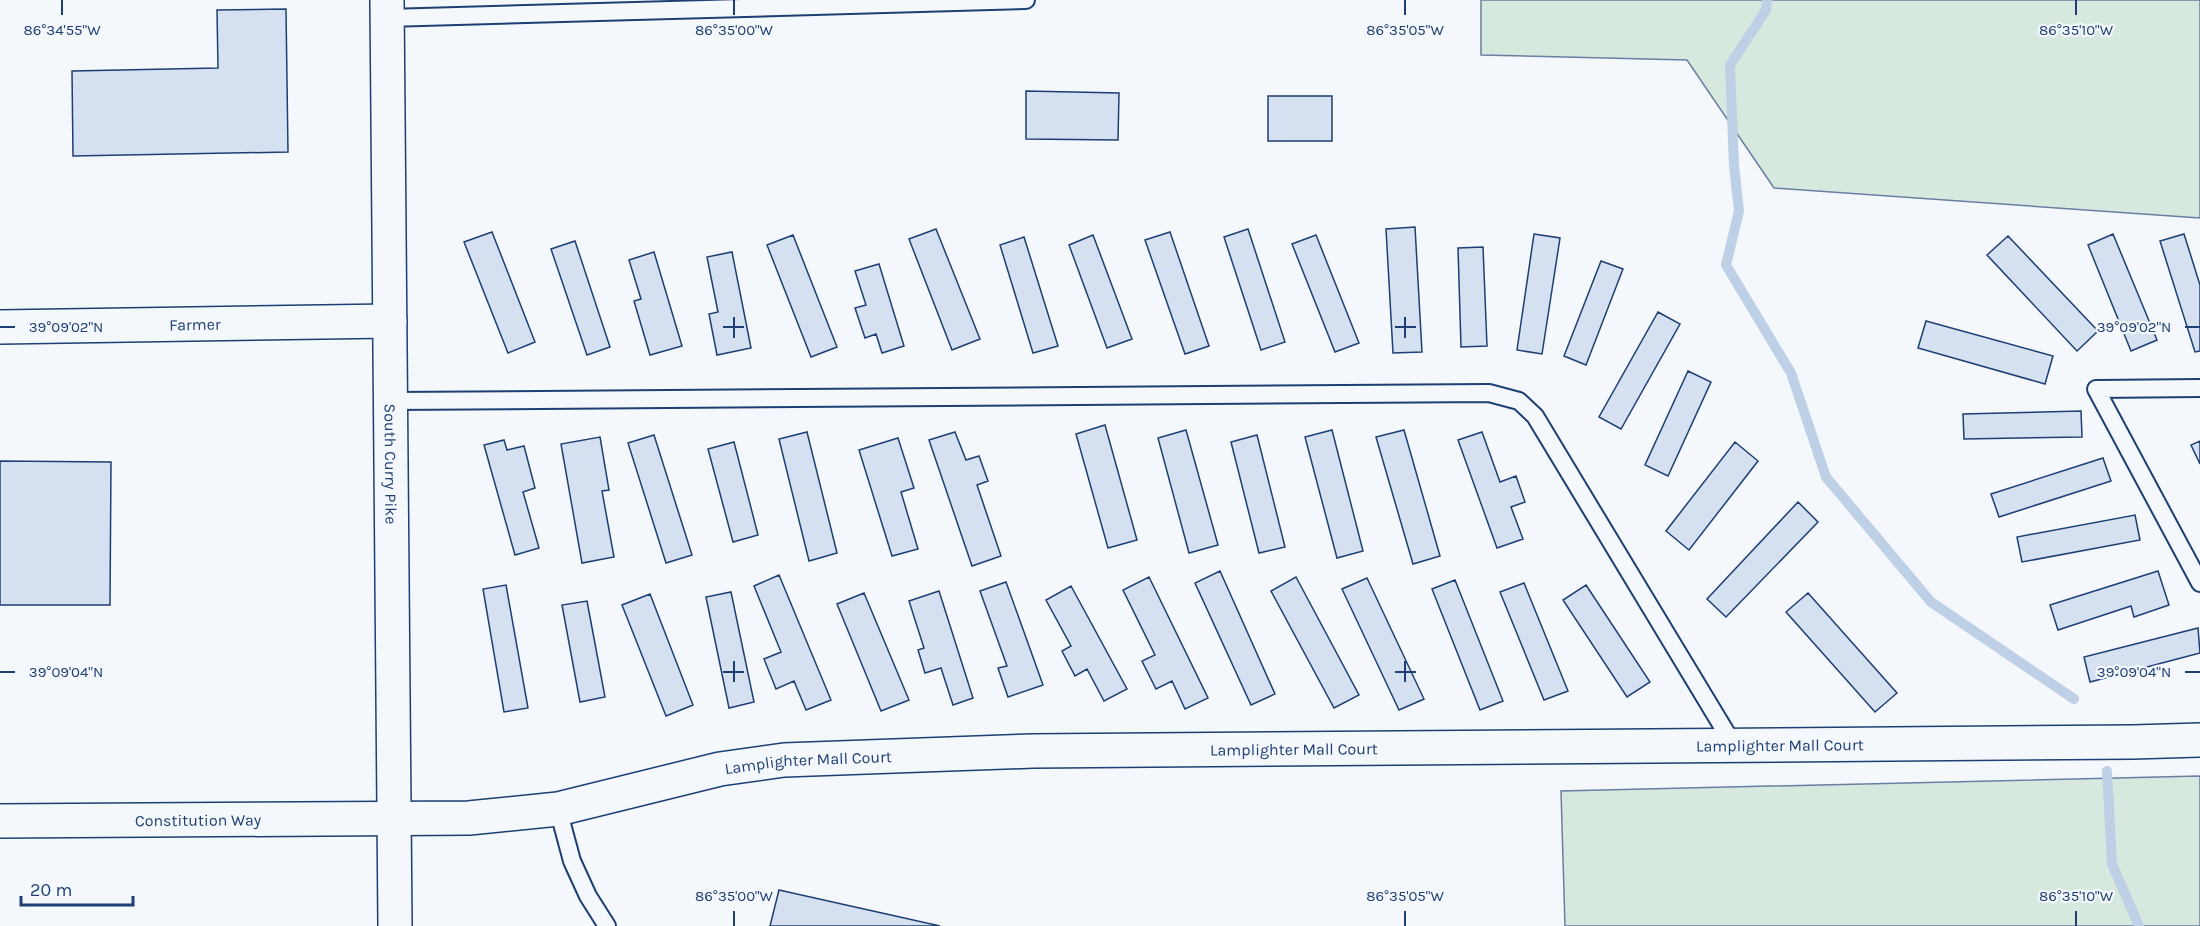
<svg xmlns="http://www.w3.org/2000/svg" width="2200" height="926" font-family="Karla,sans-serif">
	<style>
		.green { fill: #d7e8df; stroke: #687fa3; stroke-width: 1.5 }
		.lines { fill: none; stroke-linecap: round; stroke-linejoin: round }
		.stream { stroke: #bed0e5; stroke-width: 10 }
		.building { fill: #d5e0f0; stroke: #1d3f73; stroke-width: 1.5 }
		.lane-casing { stroke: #1d3f73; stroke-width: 20 }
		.street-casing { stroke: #1d3f73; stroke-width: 36 }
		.secondary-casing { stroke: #1d3f73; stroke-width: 36 }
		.lane { stroke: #f4f7fb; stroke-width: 16 }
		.street { stroke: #f4f7fb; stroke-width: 33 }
		.secondary { stroke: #f4f7fb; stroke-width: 33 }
		.ticks { fill: none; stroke: #1d3f73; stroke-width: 2 }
		.labels { text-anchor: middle; stroke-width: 4.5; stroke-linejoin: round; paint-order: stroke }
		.street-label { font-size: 16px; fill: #1d3f73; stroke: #f4f7fb }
		.ticks-label { font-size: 15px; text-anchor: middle; fill: #1d3f73; stroke: #f4f7fb; stroke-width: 4.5; stroke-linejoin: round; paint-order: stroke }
	</style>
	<rect width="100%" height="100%" fill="#f4f7fb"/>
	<!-- green -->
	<path class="green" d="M1481,0H2200V218L1774,188L1687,60L1481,55Z
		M2200,776V926H1565L1561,791Z"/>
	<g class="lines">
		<!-- stream -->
		<path class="stream" d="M1767,0L1766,10L1730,65L1734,166L1739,211L1726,265L1791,373L1826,477L1931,602L2074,699
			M2107,771L2112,864L2139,926"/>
	</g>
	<!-- building -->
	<path class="building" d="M286,9L288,152L73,156L72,71L218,68L217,10Z
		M1026,91L1119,93L1118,140L1026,139Z
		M1268,96H1332V141H1268Z
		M1415,227L1422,352L1393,353L1386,229Z
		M936,229L980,339L952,350L909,239Z
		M1248,229L1285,342L1261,350L1224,237Z
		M492,232L535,342L508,353L464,242Z
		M1170,232L1209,346L1185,354L1145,240Z
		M1534,234L1560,238L1542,354L1517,350Z
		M2113,234L2157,340L2131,351L2088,245Z
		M2184,234L2200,285V351L2195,352L2160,241Z
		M793,235L837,347L811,357L767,245Z
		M1093,235L1132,339L1107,348L1069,245Z
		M1316,235L1359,343L1335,352L1292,244Z
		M2008,236L2098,331L2077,351L1987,255Z
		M1024,237L1058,346L1033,353L1000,245Z
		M575,241L610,347L587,355L551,249Z
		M1483,247L1487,346L1461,347L1458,248Z
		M654,252L682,346L650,355L634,301L641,299L629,260Z
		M732,252L751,348L717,355L709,314L718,312L707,257Z
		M1601,261L1623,269L1586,365L1564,356Z
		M879,264L904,346L882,353L876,334L865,338L855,308L866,305L855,271Z
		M1658,312L1680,324L1621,429L1599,417Z
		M1926,321L2053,356L2045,384L1918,348Z
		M1688,371L1711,382L1668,476L1645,465Z
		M2081,411L2082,437L1964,439L1963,414Z
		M1105,425L1137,540L1108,548L1076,434Z
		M1186,430L1218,545L1189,553L1158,438Z
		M1332,430L1363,551L1337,558L1305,437Z
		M1404,430L1440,556L1413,564L1376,437Z
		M807,432L837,553L809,561L779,439Z
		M955,432L966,460L979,456L988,481L977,485L1001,556L972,566L929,440Z
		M1482,432L1500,482L1516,476L1525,502L1511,507L1523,539L1497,548L1458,440Z
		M654,435L692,555L666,563L628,443Z
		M1257,435L1285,547L1259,553L1231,442Z
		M600,437L609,490L602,491L614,557L582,563L561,444Z
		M898,438L914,488L901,492L918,549L892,556L859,450Z
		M504,440L507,450L524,446L535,488L523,492L539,548L515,555L484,445Z
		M2200,441V464L2191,445Z
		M734,442L758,535L733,542L708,449Z
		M1735,442L1758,461L1689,550L1666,531Z
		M2103,458L2111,481L1999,517L1991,494Z
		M0,461L111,462L110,605H0Z
		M1798,502L1818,522L1726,617L1707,599Z
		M2135,515L2140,540L2022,562L2017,537Z
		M1220,571L1275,694L1251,705L1195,583Z
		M2158,571L2169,605L2134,617L2131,606L2058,630L2050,605Z
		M779,575L831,700L806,710L794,681L776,689L764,659L781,652L754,586Z
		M1149,577L1208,698L1185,709L1172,681L1156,689L1142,661L1155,655L1123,590Z
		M1296,577L1359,695L1334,708L1271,591Z
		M1367,578L1424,699L1399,710L1342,589Z
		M1455,580L1503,701L1480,710L1432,589Z
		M1006,582L1043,685L1008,697L998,668L1007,666L980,591Z
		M1524,583L1568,691L1544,700L1500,592Z
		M506,585L528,708L504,712L483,589Z
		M1586,585L1650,682L1627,697L1563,600Z
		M1071,586L1127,689L1104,701L1087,669L1075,676L1062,651L1071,646L1046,600Z
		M939,591L973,698L953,705L941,668L925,673L918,650L924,648L909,601Z
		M731,592L754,702L729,708L706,597Z
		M864,593L909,700L881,711L837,604Z
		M1808,593L1897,693L1875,712L1786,612Z
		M650,594L693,705L666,716L622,605Z
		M587,601L605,697L580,702L562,605Z
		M2198,628L2200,653L2090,682L2084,657Z
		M779,890L940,926H770Z"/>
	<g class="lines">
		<defs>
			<path id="lane" d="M387,18L1026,0
				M2200,388L2096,389L2200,583
				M391,401L1489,393L1519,401L1535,416L1733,744
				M558,809L572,861L588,896L607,926"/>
			<g id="street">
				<path id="s1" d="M0,327L390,321"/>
				<path id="s2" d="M0,821L469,818L558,809L720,769L784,760L1033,751L2133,742L2200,740"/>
			</g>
			<g id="secondary">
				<path id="s3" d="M387,0L395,926"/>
			</g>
		</defs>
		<!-- lane casing -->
		<use href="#lane" class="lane-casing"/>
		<!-- street casing -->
		<use href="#street" class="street-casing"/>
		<!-- secondary casing -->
		<use href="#secondary" class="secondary-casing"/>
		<!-- lane -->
		<use href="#lane" class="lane"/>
		<!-- street -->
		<use href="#street" class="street"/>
		<!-- secondary -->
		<use href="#secondary" class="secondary"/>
	</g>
	<!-- ticks -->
	<path class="ticks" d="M62,0V15M734,0V15M1405,0V15M2076,0V15M734,317V338M1405,317V338M0,327H15M723,327H744M1395,327H1416M2185,327H2200M734,661V682M1405,661V682M0,672H15M723,672H744M1395,672H1416M2185,672H2200M734,911V926M1405,911V926M2076,911V926"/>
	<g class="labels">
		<!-- street labels -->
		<g class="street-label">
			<text dy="6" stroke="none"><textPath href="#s1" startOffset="195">Farmer</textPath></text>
			<text dy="6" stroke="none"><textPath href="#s3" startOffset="464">South Curry Pike</textPath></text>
			<text dy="6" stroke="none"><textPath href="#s2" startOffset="1786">Lamplighter Mall Court</textPath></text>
			<text dy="6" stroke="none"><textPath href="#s2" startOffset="1300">Lamplighter Mall Court</textPath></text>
			<text dy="6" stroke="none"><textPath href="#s2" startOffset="814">Lamplighter Mall Court</textPath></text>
			<text dy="6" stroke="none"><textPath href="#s2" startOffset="198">Constitution Way</textPath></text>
		</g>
	</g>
	<g class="ticks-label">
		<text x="62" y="35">86°34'55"W</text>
		<text x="734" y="35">86°35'00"W</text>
		<text x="1405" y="35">86°35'05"W</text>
		<text x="2076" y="35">86°35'10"W</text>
		<text x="2134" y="332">39°09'02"N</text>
		<text x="66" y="332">39°09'02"N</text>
		<text x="2134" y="677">39°09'04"N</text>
		<text x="66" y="677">39°09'04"N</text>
		<text x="734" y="901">86°35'00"W</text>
		<text x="1405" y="901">86°35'05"W</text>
		<text x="2076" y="901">86°35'10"W</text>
	</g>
	<!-- scale -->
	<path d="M21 896v9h112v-9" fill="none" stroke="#1d3f73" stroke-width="3"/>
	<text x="30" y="896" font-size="18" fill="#1d3f73" stroke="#f4f7fb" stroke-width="4.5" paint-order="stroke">20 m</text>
</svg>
